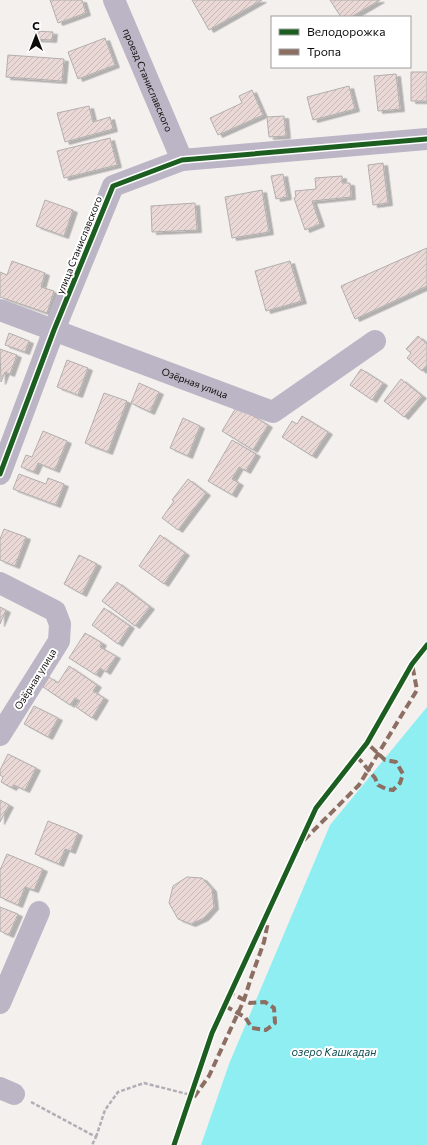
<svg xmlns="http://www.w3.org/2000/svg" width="427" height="1145" font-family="Commissioner,sans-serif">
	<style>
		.water { fill: #8feef2 }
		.building { fill: url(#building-hatch); stroke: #b2afae; filter: url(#shadow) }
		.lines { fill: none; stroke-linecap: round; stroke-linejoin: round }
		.path { stroke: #b2aeb6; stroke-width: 2.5; stroke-dasharray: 4 2; stroke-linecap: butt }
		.minor { stroke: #bcb5c5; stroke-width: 22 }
		.quiet { stroke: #8d6e63; stroke-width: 4; stroke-dasharray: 8 4; stroke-linecap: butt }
		.cycleway-casing { stroke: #fff; stroke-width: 8 }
		.cycleway { stroke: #1b5e20; stroke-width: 5 }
		.labels { text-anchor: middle; stroke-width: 4; stroke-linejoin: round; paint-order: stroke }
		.street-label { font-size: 10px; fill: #0e0c0b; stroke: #fff }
		.water-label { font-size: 11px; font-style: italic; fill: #104d50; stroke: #fff }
	</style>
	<defs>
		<pattern id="building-hatch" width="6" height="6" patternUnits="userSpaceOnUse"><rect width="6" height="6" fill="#e9d8d6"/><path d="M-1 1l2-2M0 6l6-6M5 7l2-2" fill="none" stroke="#c7b8b6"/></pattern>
		<filter id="shadow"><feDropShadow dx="4.5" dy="2.5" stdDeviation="0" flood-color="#0004"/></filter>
	</defs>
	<rect width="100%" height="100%" fill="#f3f0ee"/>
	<!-- water -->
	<path class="water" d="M427,707V1145H201L229,1064L330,825Z"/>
	<!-- building -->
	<path class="building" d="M50,0H82L86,13L58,23Z
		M192,0H262L209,30Z
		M330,0H380L351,17H341Z
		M35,31L53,32L52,40L34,39Z
		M105,38L115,65L78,79L68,52Z
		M8,55L64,59L62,81L6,77Z
		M411,72H427V101H411Z
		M396,74L400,109L378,111L374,76Z
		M349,86L355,109L313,120L307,97Z
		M252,90L263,115L218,135L210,118L242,103L239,96Z
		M89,106L93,122L110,117L113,129L65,142L57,113Z
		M284,116L286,136L269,137L267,117Z
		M110,138L117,165L64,178L57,151Z
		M383,163L388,203L373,205L368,165Z
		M283,174L287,197L276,199L271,176Z
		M342,176V183H350L351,197L312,201L320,224L305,230L294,198L296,197L295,191L316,189L315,178Z
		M262,190L269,232L232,238L225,197Z
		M45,200L73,210L64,236L36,226Z
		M195,203L197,230L152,232L151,206Z
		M427,248V286L355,319L341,286Z
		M12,261L45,273L41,287L54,291L47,313L0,297V272L7,275Z
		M290,261L302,301L266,311L255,271Z
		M9,333L29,341L25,352L5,345Z
		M418,336L427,344V365L422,371L407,358L411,353L406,349Z
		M0,349L17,355L10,374L5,372L1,382Z
		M67,360L88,368L78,395L57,387Z
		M361,369L383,383L372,400L350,385Z
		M401,379L422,396L404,417L384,401Z
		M139,383L159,392L150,412L131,403Z
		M104,393L127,401L108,452L85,443Z
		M237,406L268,425L253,450L222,431Z
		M302,416L328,432L312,456L282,437L292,421L297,424Z
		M183,418L200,426L188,456L170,448Z
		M43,431L67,441L55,470L38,463L34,472L21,467L26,455L32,457Z
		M232,440L256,454L246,471L239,467L232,479L239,483L232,495L208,481Z
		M19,474L46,484L48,478L64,484L56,505L13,489Z
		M188,479L206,493L178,530L162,518L174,501L172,500Z
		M4,529L26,537L15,566L0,560V539Z
		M160,535L185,553L164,584L139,566Z
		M79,555L97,564L82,594L64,584Z
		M117,582L150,607L135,626L102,601Z
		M0,607L6,610L0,624Z
		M104,608L130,626L118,644L92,625Z
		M85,633L102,643L100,647L116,656L106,672L100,668L96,675L69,658Z
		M69,666L97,685L93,691L104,698L92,718L76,707L80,701L75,698L70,705L43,687L49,677L58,683Z
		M34,706L58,718L48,737L24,724Z
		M8,754L36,768L25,790L14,785L12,788L1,782L3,777L0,775V770Z
		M0,800L9,805L0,822Z
		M48,821L78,833L71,851L65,849L59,864L35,854Z
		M7,854L43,869L34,890L25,887L18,905L0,897V870Z
		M187,877L202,878L212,889L214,907L204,918L191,924L178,919L169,903L173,886Z
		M0,907L18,914L9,935L0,931Z"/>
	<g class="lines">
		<!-- path -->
		<path class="path" d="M31,1102L96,1137L92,1145
			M96,1137L105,1110L118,1092L144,1083L191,1095"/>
		<!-- minor -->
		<g class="minor">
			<path id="s1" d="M114,0L182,160"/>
			<path id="s2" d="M0,310L273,412L375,341"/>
			<path d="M0,474L54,330L113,186L182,160L427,139"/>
			<path d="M0,583L55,611L60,624L59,641L0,735"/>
			<path d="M0,1003L39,912"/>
			<path d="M0,1088L14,1094"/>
		</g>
		<!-- quiet -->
		<path class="quiet" d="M356,757L361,761L375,778L378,785L386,789L393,790L400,783L403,774L396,762L385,760L367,743
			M304,840L359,785L417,690L412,664
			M225,1006L245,1017L252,1028L266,1030L275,1023L274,1008L265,1002L250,1003L231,993
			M194,1097L209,1076L244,1000L251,978L264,942L268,922"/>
		<defs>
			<path id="cycleway" d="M0,474L54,330L113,186L182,160L427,139
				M174,1145L212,1033L316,808L367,743L412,664L427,645"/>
		</defs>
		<!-- cycleway casing -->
		<use href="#cycleway" class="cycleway-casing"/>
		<!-- cycleway -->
		<use href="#cycleway" class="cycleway"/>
	</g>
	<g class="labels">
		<!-- street labels -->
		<g class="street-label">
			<text dy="4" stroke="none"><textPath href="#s1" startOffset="87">проезд Станиславского</textPath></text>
			<text transform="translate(79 245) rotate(-68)" y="4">улица Станиславского</text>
			<text dy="4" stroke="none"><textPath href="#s2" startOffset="208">Озёрная улица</textPath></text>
			<text transform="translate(35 679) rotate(-58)" y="4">Озёрная улица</text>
		</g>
		<!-- water labels -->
		<g class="water-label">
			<text x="334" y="1056">озеро Кашкадан</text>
		</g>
	</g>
	<!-- legend -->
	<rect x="271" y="16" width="140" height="52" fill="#ffffff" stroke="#9f9e9d"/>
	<rect x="279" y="29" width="20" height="6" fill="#1b5e20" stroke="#9f9e9d"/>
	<text x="307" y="36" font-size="12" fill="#0e0c0b">Велодорожка</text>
	<rect x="279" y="49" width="20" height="6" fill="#8d6e63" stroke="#9f9e9d"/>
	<text x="307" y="56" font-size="12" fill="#0e0c0b">Тропа</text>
	<!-- north arrow -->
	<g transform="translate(36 36)" stroke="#ffffff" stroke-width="3" paint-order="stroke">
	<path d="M0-3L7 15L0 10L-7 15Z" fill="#0e0c0b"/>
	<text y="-6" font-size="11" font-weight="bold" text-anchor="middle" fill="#0e0c0b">С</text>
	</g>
</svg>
